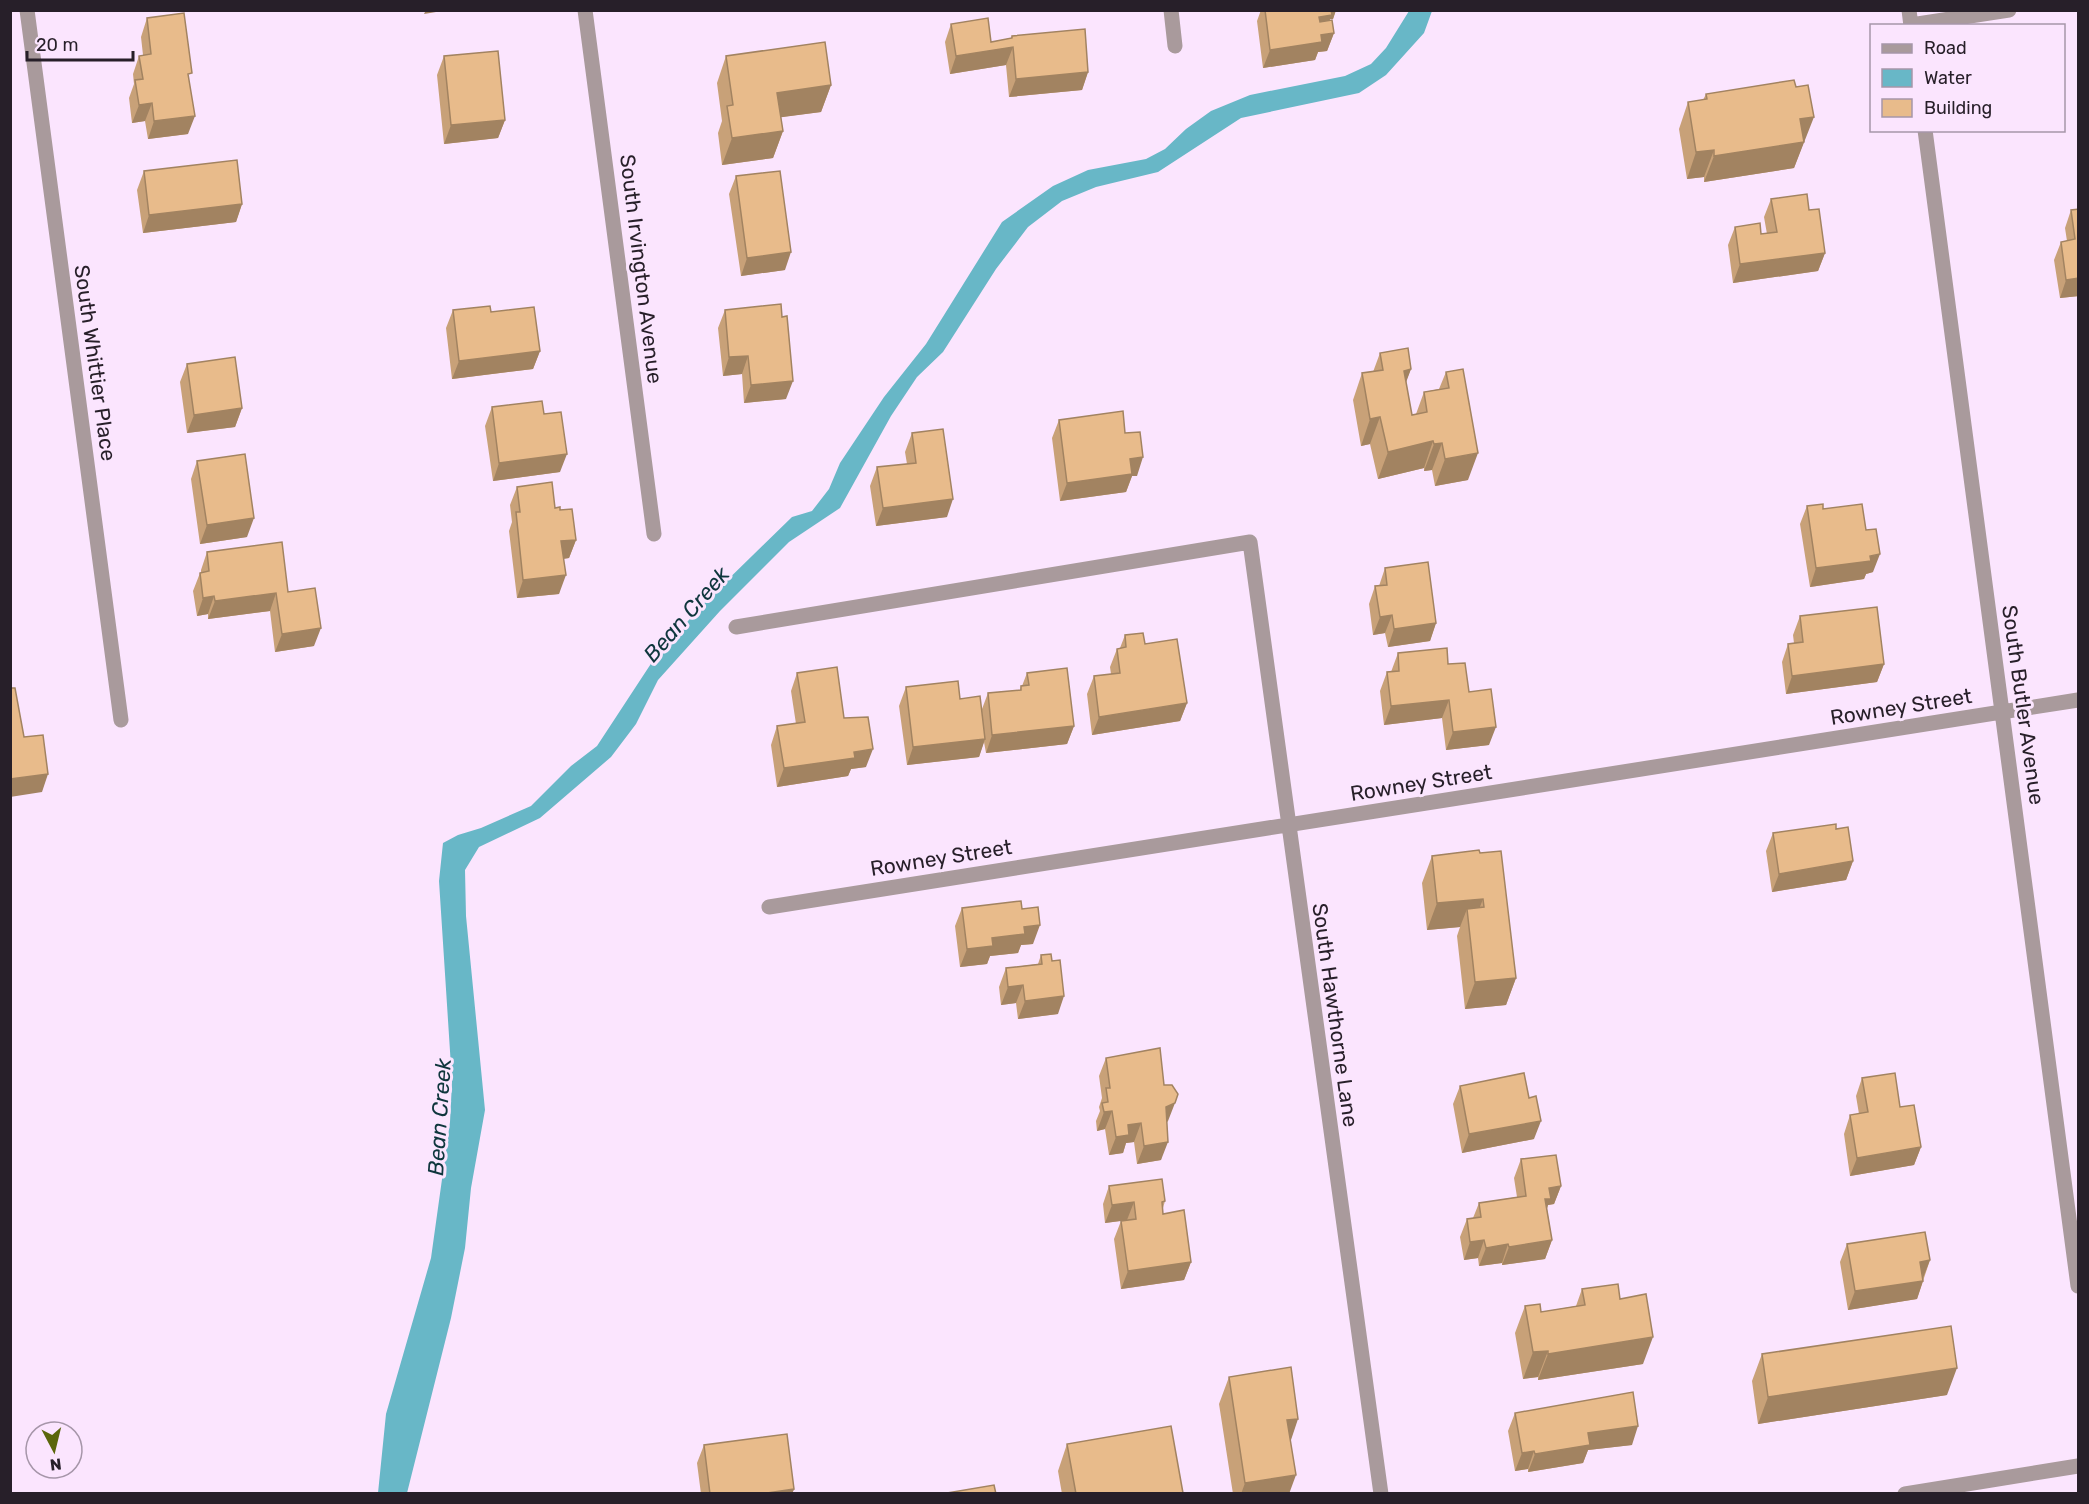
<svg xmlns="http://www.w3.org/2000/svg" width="2089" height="1504" font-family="Rubik,sans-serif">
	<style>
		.water { fill: #68b7c7 }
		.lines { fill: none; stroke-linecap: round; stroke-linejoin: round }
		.minor { stroke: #a99a9c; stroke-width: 15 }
		.wall { fill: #c8a178 }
		.shaded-wall { fill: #a28361 }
		.building { fill: #e8bb8b; stroke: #a28361; stroke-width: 1.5 }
		.labels { text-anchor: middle; stroke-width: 6; stroke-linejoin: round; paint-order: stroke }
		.street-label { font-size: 21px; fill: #271f29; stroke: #fbe5fe }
		.water-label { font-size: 22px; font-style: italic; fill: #0f363d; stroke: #fbe5fe }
	</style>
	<rect width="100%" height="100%" fill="#fbe5fe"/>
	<!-- water -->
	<path class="water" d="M1409,11H1432L1424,33L1386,75L1359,93L1241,118L1158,172L1096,187L1062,201L1028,227L996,269L943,352L917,377L891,416L840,508L789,542L720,611L658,680L636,724L611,757L540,818L479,847L465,870L466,916L485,1110L471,1188L465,1248L451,1318L407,1493H378L386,1414L431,1258L450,1122L452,1082L439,881L443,843L458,835L481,828L531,806L571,766L597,746L656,656L709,598L792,517L812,511L829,489L840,463L884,397L926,344L1002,222L1053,186L1088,170L1146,159L1165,149L1186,129L1211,111L1250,95L1345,76L1371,64L1386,48Z"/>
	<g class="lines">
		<!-- minor -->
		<path class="minor" d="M27,10L121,720
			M585,10L654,534
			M1171,10L1175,46
			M1909,10L1911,26
			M1911,25L2009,10
			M1925,130L2078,1286
			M736,627L1250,542L1381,1494
			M769,907L2078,700
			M1905,1494L2078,1466"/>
	</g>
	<!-- wall -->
	<path class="wall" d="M1261,10H1336L1333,19H1330V20L1334,33L1327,51L1318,52L1315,60L1263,68L1257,21Z
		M147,18L189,81L188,134L148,139L145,121L132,123L129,98L134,84L133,74L139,56L143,55L141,37Z
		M951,24L991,42L1011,38L1012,36L1088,72L1082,90L1009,97L1006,65L950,74L945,42Z
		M444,56L505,120L498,138L444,144L437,75Z
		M726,56L831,85L821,112L781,117L783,131L773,158L722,165L718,133L722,121L717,83Z
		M1706,94L1804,144H1803L1794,168L1704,182V177L1687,179L1679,129L1688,102L1703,100Z
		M144,171L242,204L236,222L143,233L137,190Z
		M736,176L785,270L741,276L729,194Z
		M1771,199L1809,210L1825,253L1818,271L1733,283L1728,245L1735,227L1761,234H1767L1764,217Z
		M2079,209V296L2060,298L2054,260L2061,242L2067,241L2065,228L2071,210Z
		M453,310L491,312L540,351L533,369L452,379L446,328Z
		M725,310L786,399L744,403L742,374L723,376L718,328Z
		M1380,353L1411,369L1406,381L1412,415L1416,414L1424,392L1439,389L1446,372L1468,480L1435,486L1432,470L1424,471V468L1378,479L1370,444L1361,446L1353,400L1362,373L1373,372Z
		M187,364L242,408L235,427L187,433L180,382Z
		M492,407L544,414L560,472L493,481L485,426Z
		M1059,420L1125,433L1137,476H1132L1126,492L1060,501L1052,438Z
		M912,433L947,517L876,526L870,486L877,467L907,464L905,452Z
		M197,461L247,537L200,544L191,479Z
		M517,487L560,510L576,540L569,558L563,559L559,594L517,598L509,531L512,522L510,505Z
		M1807,506L1823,509L1873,572L1866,574L1864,579L1810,587L1800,524Z
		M207,552L288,592L314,646L275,652L270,611L208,619V614L197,616L193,591L200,573L201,572V570Z
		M1385,568L1436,623L1430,641L1388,647L1385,633L1373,635L1369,604L1375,586H1379Z
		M1800,616L1884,664L1877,682L1786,694L1782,662L1788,644L1794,643L1793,635Z
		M1125,635L1145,644L1187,703L1180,721L1092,735L1087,694L1094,676L1111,674L1110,667L1117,649L1120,648Z
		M1398,653L1448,664L1469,692L1489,745L1446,750L1442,718L1384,725L1380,691L1387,672H1391Z
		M797,673L844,718L866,767L851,769L848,776L777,787L771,745L777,726L796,724L791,691Z
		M1027,673L1074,726L1067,744L986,753L984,742L979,757L907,765L899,706L906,687L960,699L982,709L988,693L1020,690L1021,686H1022Z
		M1836,829L1853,861L1846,880L1772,892L1766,851L1773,833Z
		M1479,850L1516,978L1506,1005L1465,1009L1457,936L1460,927L1427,930L1422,883L1432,856Z
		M962,908L1022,909L1033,944L1021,945L1018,953L990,956L987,964L960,967L955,926Z
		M1041,955L1058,1014L1018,1019L1016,1003L1001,1005L999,987L1006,968L1038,964Z
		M1106,1058L1168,1121L1167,1122L1161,1160L1137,1164L1134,1142L1126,1143L1123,1153L1109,1155L1105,1129L1097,1131L1096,1121L1100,1111L1099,1107L1102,1098L1099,1076Z
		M1862,1078L1900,1107L1921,1147L1914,1165L1850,1176L1844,1134L1850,1115L1859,1114L1856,1096Z
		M1460,1086L1529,1098L1534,1139L1462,1153L1453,1104Z
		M1521,1159L1561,1186L1554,1204L1548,1205L1547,1209L1552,1240L1545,1259L1502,1265V1263L1479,1266L1478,1258L1464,1260L1460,1237L1467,1219L1473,1218L1479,1203L1517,1197L1514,1178Z
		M1109,1186L1165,1201L1163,1208V1214L1191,1262L1184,1280L1121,1289L1114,1239L1121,1221L1105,1223L1103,1204Z
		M1847,1244L1930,1260L1917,1299L1848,1310L1840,1262Z
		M1582,1289L1620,1299L1643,1364L1538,1380V1377L1523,1379L1515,1333L1525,1306L1541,1312L1576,1306Z
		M1762,1354L1947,1395L1758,1424L1752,1381Z
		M1229,1377L1290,1441L1289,1494H1233L1219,1404Z
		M1515,1413L1632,1445L1588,1450L1583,1463L1528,1472V1469L1515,1471L1508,1431Z
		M1067,1444L1183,1494H1062L1058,1471Z
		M704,1445L794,1489L792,1494H701L697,1463Z"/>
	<!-- shaded-wall -->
	<path class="shaded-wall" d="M426,10H448L424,14Z
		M1327,10H1336L1333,19H1330L1325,34L1312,36L1319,17Z
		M1334,33L1327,51L1318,52L1315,60L1263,68L1270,50L1321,35Z
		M1013,47L1006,65L950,74L956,56Z
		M1088,72L1082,90L1009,97L1016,79Z
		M831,85L821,112L768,119L777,93Z
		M152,103L145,121L132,123L139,105Z
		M195,116L188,134L148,139L154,121Z
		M1814,117L1794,168L1704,182L1714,156L1800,119Z
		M505,120L498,138L444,144L451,125Z
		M783,131L773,158L722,165L732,138Z
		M1714,150L1704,177L1687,179L1696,152Z
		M242,204L236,222L143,233L149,215Z
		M791,252L785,270L741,276L747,258Z
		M1825,253L1818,271L1733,283L1740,264Z
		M2079,278V296L2060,298L2066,280Z
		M540,351L533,369L452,379L459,361Z
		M748,356L742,374L723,376L729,357Z
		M1411,369L1401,396L1404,371Z
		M793,381L786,399L744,403L751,385Z
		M242,408L235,427L187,433L194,415Z
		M1380,417L1370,444L1361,446L1370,419Z
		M1433,441L1424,468L1378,479L1388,452Z
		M1442,443L1432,470L1424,471L1434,444Z
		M1478,453L1468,480L1435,486L1445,459Z
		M567,454L560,472L493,481L499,463Z
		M1143,457L1137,476H1132L1126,492L1060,501L1067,483L1130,459Z
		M953,499L947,517L876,526L883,508Z
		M254,518L247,537L200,544L207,525Z
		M576,540L569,558L554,560L561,541Z
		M1880,554L1873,572L1866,574L1864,579L1810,587L1816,568Z
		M566,575L559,594L517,598L523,580Z
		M276,593L270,611L208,619L215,601Z
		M214,596L208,614L197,616L203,598Z
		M1392,615L1385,633L1373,635L1380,617Z
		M1436,623L1430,641L1388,647L1394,629Z
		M321,628L314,646L275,652L282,634Z
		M1884,664L1877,682L1786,694L1792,676Z
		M1449,700L1442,718L1384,725L1391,706Z
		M1187,703L1180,721L1092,735L1099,717Z
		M1074,726L1067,744L986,753L992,735Z
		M1496,727L1489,745L1446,750L1453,732Z
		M985,739L979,757L907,765L913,747Z
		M873,749L866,767L851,769L848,776L777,787L784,768L854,752Z
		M48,774L42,792L10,797V779Z
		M1853,861L1846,880L1772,892L1779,874Z
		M1483,899L1473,925L1467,909L1460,927L1427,930L1437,903Z
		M1040,925L1033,944L1021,945L1018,953L990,956L987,964L960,967L967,949L992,938L1024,927Z
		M1516,978L1506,1005L1465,1009L1475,982Z
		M1023,985L1016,1003L1001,1005L1008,987Z
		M1064,996L1058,1014L1018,1019L1025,1001Z
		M1175,1103L1168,1121L1159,1125L1166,1107Z
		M1112,1111L1105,1129L1097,1131L1104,1112Z
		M1541,1121L1534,1139L1462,1153L1469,1134Z
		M1141,1123L1134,1142L1126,1143L1123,1153L1109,1155L1116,1137L1128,1125Z
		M1168,1142L1161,1160L1137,1164L1144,1146Z
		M1921,1147L1914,1165L1850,1176L1857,1158Z
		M1561,1186L1554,1204L1548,1205L1544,1217L1539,1218L1549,1188Z
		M1134,1202L1127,1220L1105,1223L1112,1205Z
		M1484,1240L1478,1258L1464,1260L1470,1242Z
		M1552,1240L1545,1259L1502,1265L1509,1247Z
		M1508,1244L1502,1263L1479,1266L1486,1248Z
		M1930,1260L1923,1278L1920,1262Z
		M1191,1262L1184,1280L1121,1289L1128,1271Z
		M1923,1281L1917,1299L1848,1310L1855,1291Z
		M1653,1337L1643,1364L1538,1380L1548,1354Z
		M1548,1351L1538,1377L1523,1379L1533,1352Z
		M1957,1368L1947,1395L1758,1424L1768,1397Z
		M1298,1419L1289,1446L1287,1420Z
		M1638,1426L1632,1445L1588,1450L1583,1463L1528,1472L1535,1454L1588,1433Z
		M1534,1451L1528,1469L1515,1471L1522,1453Z
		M1296,1475L1289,1494H1241L1245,1483Z
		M794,1489L792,1494H761Z"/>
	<!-- building -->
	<path class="building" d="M1265,10H1331L1332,15L1319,17L1320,22L1332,20L1334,33L1321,35L1322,42L1270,50Z
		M184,13L192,73L188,74L195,116L154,121L152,103L139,105L135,80L143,79L139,56L151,54L147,18Z
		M988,18L991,42L1012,38V36L1085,29L1088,72L1016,79L1013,47L956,56L951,24Z
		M825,42L831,85L777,93L783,131L732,138L727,106L733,105L726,56Z
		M498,51L505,120L451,125L444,56Z
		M1794,80L1796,87L1808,85L1814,117L1800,119L1804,142L1714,156V150L1696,152L1688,102L1707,99L1706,94Z
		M237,160L242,204L149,215L144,171Z
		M780,171L791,252L747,258L736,176Z
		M1807,194L1809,210L1819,209L1825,253L1740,264L1735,227L1760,223L1761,234L1777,232L1771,199Z
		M2079,209V278L2066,280L2061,242L2075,239L2071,210Z
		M781,304L782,317L787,316L793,381L751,385L748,356L729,357L725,310Z
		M490,306L491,312L534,307L540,351L459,361L453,310Z
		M1408,348L1411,369L1404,371L1412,415L1427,412L1424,392L1449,388L1446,372L1463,369L1478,453L1445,459L1442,443L1434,444L1433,441L1388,452L1380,417L1370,419L1362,373L1383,370L1380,353Z
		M235,357L242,408L194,415L187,364Z
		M542,401L544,414L561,412L567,454L499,463L492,407Z
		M1123,411L1125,433L1140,432L1143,457L1130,459L1132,474L1067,483L1059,420Z
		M943,429L953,499L883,508L877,467L916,463L912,433Z
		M245,454L254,518L207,525L197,461Z
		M552,482L555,508L560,507V510L572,509L576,540L561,541L566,575L523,580L516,512H520L517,487Z
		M1823,504V509L1862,504L1866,530L1876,529L1880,554L1870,556L1871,561L1816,568L1807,506Z
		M282,542L288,592L315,588L321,628L282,634L276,593L215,601L214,596L203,598L200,573L209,571L207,552Z
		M1428,562L1436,623L1394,629L1392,615L1380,617L1375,586L1387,585L1385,568Z
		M1877,607L1884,664L1792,676L1788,644L1803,642L1800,616Z
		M1143,633L1145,644L1177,639L1187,703L1099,717L1094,676L1120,673L1117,649L1126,647L1125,635Z
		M1447,648L1448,664L1465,663L1469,692L1491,689L1496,727L1453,732L1449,700L1391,706L1387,672L1399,671L1398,653Z
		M837,667L844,718L868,717L873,749L854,752L855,758L784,768L777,726L805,722L797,673Z
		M1067,668L1074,726L992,735L988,693L1021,690V686L1029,685L1027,673Z
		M958,681L960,699L980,696L985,739L913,747L906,687Z
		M10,688H15L24,737L43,735L48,774L10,779Z
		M1836,824V829L1848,827L1853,861L1779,874L1773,833Z
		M1479,850L1480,853L1501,851L1516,978L1475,982L1467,909L1484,907L1483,899L1437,903L1432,856Z
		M1021,901L1022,909L1038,907L1040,925L1024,927L1025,934L992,938L993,946L967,949L962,908Z
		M1051,954L1052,961L1060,960L1064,996L1025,1001L1023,985L1008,987L1006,968L1042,964L1041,955Z
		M1160,1048L1164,1085H1172L1178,1094L1175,1103L1166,1107L1168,1142L1144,1146L1141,1123L1128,1125L1129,1135L1116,1137L1112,1111L1104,1112L1102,1103L1108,1102L1106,1088H1110L1106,1058Z
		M1524,1073L1529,1098L1536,1096L1541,1121L1469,1134L1460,1086Z
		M1895,1073L1900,1107L1914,1105L1921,1147L1857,1158L1850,1115L1868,1112L1862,1078Z
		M1556,1155L1561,1186L1549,1188L1551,1199H1545L1552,1240L1509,1247L1508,1244L1486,1248L1484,1240L1470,1242L1467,1219L1481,1217L1479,1203L1526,1196L1521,1159Z
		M1162,1179L1165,1201L1162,1202L1163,1214L1184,1210L1191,1262L1128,1271L1121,1221L1136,1219L1134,1202L1112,1205L1109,1186Z
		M1925,1232L1930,1260L1920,1262L1923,1281L1855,1291L1847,1244Z
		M1618,1284L1620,1299L1646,1294L1653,1337L1548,1354V1351L1533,1352L1525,1306L1540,1304L1541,1312L1585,1305L1582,1289Z
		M1951,1326L1957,1368L1768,1397L1762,1354Z
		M1291,1367L1298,1419L1287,1420L1296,1475L1245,1483L1229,1377Z
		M1633,1392L1638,1426L1588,1433L1590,1445L1535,1454L1534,1451L1522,1453L1515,1413Z
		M1171,1426L1183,1493L1178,1494H1076L1067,1444Z
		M787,1434L794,1489L761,1494H710L704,1445Z
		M994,1485L996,1494H941Z"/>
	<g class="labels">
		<!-- street labels -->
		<g class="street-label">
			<text transform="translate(641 269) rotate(83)" y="7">South Irvington Avenue</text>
			<text transform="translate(95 363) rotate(82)" y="7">South Whittier Place</text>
			<text transform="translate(2023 705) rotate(82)" y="7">South Butler Avenue</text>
			<text transform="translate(1901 707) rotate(-9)" y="7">Rowney Street</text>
			<text transform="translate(1421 783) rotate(-9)" y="7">Rowney Street</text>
			<text transform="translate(941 858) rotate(-9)" y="7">Rowney Street</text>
			<text transform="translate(1335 1015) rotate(82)" y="7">South Hawthorne Lane</text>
		</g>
		<!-- water labels -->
		<g class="water-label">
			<text transform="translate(686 614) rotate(-49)" y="8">Bean Creek</text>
			<text transform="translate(439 1117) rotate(-86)" y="8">Bean Creek</text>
		</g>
	</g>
	<!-- border -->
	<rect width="2089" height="1504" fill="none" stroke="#271f29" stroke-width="24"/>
	<!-- legend -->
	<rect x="1870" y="24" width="195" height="108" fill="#fbe5fe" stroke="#a696a9" stroke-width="1.5"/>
	<rect x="1882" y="44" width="30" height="9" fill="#a99a9c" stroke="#a696a9" stroke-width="1.5"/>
	<text x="1924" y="54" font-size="18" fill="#271f29">Road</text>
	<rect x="1882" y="69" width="30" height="18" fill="#68b7c7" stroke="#a696a9" stroke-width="1.5"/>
	<text x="1924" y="84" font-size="18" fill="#271f29">Water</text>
	<rect x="1882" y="99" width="30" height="18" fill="#e8bb8b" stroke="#a696a9" stroke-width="1.5"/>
	<text x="1924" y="114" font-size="18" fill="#271f29">Building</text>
	<!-- north arrow -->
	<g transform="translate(54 1450) rotate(173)"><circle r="28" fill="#fbe5fe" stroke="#a696a9" stroke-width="1.5"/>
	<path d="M0-4.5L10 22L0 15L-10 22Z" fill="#5b660b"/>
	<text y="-9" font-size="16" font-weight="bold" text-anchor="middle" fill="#271f29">N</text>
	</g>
	<!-- scale -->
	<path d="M27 51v9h106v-9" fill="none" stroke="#271f29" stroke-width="3"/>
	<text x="36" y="51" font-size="18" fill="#271f29" stroke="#fbe5fe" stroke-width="4.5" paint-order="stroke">20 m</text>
</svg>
